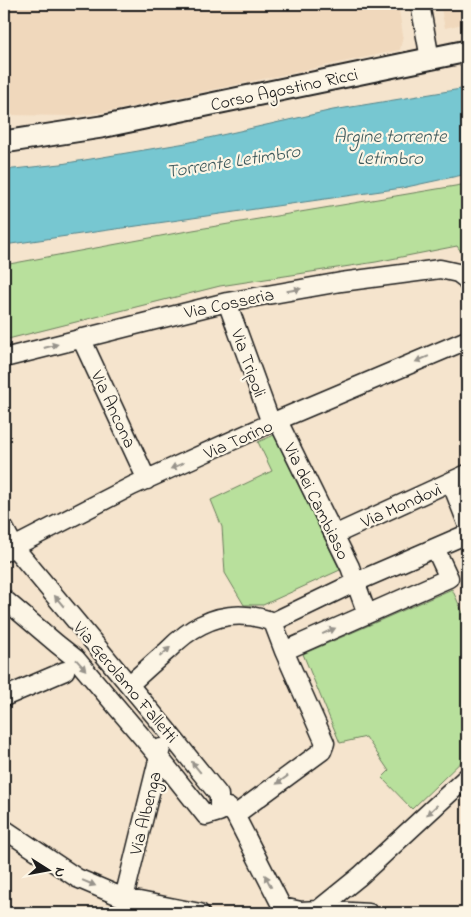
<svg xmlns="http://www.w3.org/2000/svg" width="471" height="917" font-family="'Indie Flower',sans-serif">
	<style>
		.built { fill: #f0d8bc }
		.green { fill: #b8e09c; stroke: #6a7e5c }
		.water { fill: #77c7d1; stroke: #538389 }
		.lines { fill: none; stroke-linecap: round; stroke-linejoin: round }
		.minor-casing { stroke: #1c1c1c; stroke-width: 21 }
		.major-casing { stroke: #1c1c1c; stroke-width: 25 }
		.minor { stroke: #fcf5e5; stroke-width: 18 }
		.major { stroke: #fcf5e5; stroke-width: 21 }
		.oneway { fill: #97938b }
		.labels { text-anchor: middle; stroke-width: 4.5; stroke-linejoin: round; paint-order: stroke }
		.street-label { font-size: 18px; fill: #1c1c1c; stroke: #fcf5e5 }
		.water-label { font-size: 19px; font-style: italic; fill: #3c585b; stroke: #fcf5e5 }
	</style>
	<rect width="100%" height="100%" fill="#f5e4cd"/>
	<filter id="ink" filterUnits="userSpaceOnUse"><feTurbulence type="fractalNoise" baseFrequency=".02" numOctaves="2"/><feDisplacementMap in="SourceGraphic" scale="10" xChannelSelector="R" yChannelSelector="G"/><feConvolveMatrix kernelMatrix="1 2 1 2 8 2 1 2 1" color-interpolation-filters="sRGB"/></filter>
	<g filter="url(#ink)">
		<!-- built -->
		<path class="built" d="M4,4H398L403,35L400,50L112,111L73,116L4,115Z
			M440,4H467V23L445,28Z"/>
		<!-- green -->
		<path class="green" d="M467,184V256H464L457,246L376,262L220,286L4,340V265L193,230Z
			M274,435L340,570L263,605H244L225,573L222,527L211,500L272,471L258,442Z
			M452,589L467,622V756L412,809L382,778L389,771L366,737L340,743L303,654Z"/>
		<!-- water -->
		<path class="water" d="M467,88V174L402,188L4,245V170L61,164L186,143L333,110Z"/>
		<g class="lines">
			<defs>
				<path id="minor" d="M420,4L430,59
					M227,302L271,423
					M81,338L147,480
					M4,358L227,302L341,282L440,269L458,273L466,279L467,282
					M278,421L350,567L367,614
					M451,482L467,523
					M4,528L14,547L165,728L219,795V812L206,816L159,757L76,659L57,644L4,599
					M334,535L467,474
					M4,552L132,486L271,423L467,340
					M273,622L356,582L467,534
					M284,651L449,578L435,548
					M129,685C141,674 154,662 167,651C177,641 188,631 201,625C224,613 249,613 273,622
					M4,697L65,671
					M228,807L235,815L282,907L301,911L318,910L369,913
					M235,815L322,751L325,743L284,651L273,622
					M4,829L77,878L124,898L200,913
					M124,898L161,748
					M318,910L360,876L467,777"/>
				<path id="major" d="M4,142L101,127L467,51"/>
			</defs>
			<!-- minor casing -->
			<use href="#minor" class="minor-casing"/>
			<!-- major casing -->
			<use href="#major" class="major-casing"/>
			<!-- minor -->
			<use href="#minor" class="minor"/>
			<!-- major -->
			<use href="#major" class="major"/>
		</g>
		<!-- one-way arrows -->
		<defs><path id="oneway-solid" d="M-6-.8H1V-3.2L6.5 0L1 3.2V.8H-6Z" transform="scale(1.25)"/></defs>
		<g class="oneway">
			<use href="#oneway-solid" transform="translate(294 290) rotate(-10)"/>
			<use href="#oneway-solid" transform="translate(51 346) rotate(-15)"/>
			<use href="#oneway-solid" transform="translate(422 359) rotate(157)"/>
			<use href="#oneway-solid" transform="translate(177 466) rotate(156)"/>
			<use href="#oneway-solid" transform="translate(59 601) rotate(-130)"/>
			<use href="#oneway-solid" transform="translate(329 631) rotate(-24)"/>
			<use href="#oneway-solid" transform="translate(165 652) rotate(-42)"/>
			<use href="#oneway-solid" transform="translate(81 665) rotate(48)"/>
			<use href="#oneway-solid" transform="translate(196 767) rotate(-129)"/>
			<use href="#oneway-solid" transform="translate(282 780) rotate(144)"/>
			<use href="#oneway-solid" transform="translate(432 810) rotate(137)"/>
			<use href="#oneway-solid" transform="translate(268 881) rotate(-117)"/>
			<use href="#oneway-solid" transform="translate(89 883) rotate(23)"/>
		</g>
	</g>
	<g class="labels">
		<!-- street labels -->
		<g class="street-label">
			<text transform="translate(284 89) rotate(-12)" y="6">Corso Agostino Ricci</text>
			<text transform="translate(229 303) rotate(-12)" y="6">Via Cosseria</text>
			<text transform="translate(249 363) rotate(70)" y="6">Via Tripoli</text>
			<text transform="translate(114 409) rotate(65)" y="6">Via Ancona</text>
			<text transform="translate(238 439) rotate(-24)" y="6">Via Torino</text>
			<text transform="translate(317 501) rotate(64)" y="6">Via dei Cambiaso</text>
			<text transform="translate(401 505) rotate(-24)" y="6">Via Mondovì</text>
			<text transform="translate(126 682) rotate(50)" y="6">Via Gerolamo Falletti</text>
			<text transform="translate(145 813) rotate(-76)" y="6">Via Albenga</text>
		</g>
		<!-- water labels -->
		<g class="water-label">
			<text x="390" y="142">Argine torrente<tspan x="390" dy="22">Letimbro</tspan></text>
			<text transform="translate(233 160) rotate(-9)" y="7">Torrente Letimbro</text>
		</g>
	</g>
	<!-- margin -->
	<rect width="471" height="917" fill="none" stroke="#fcf5e5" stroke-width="20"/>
	<rect x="10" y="10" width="451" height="897" fill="none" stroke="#1c1c1c" stroke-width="2" filter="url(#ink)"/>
	<!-- north arrow -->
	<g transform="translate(48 870) rotate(101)" stroke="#fcf5e5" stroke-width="4" paint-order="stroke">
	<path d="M0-4L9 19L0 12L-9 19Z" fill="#1c1c1c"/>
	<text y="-8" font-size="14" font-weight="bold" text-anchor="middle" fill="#1c1c1c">N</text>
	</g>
</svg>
